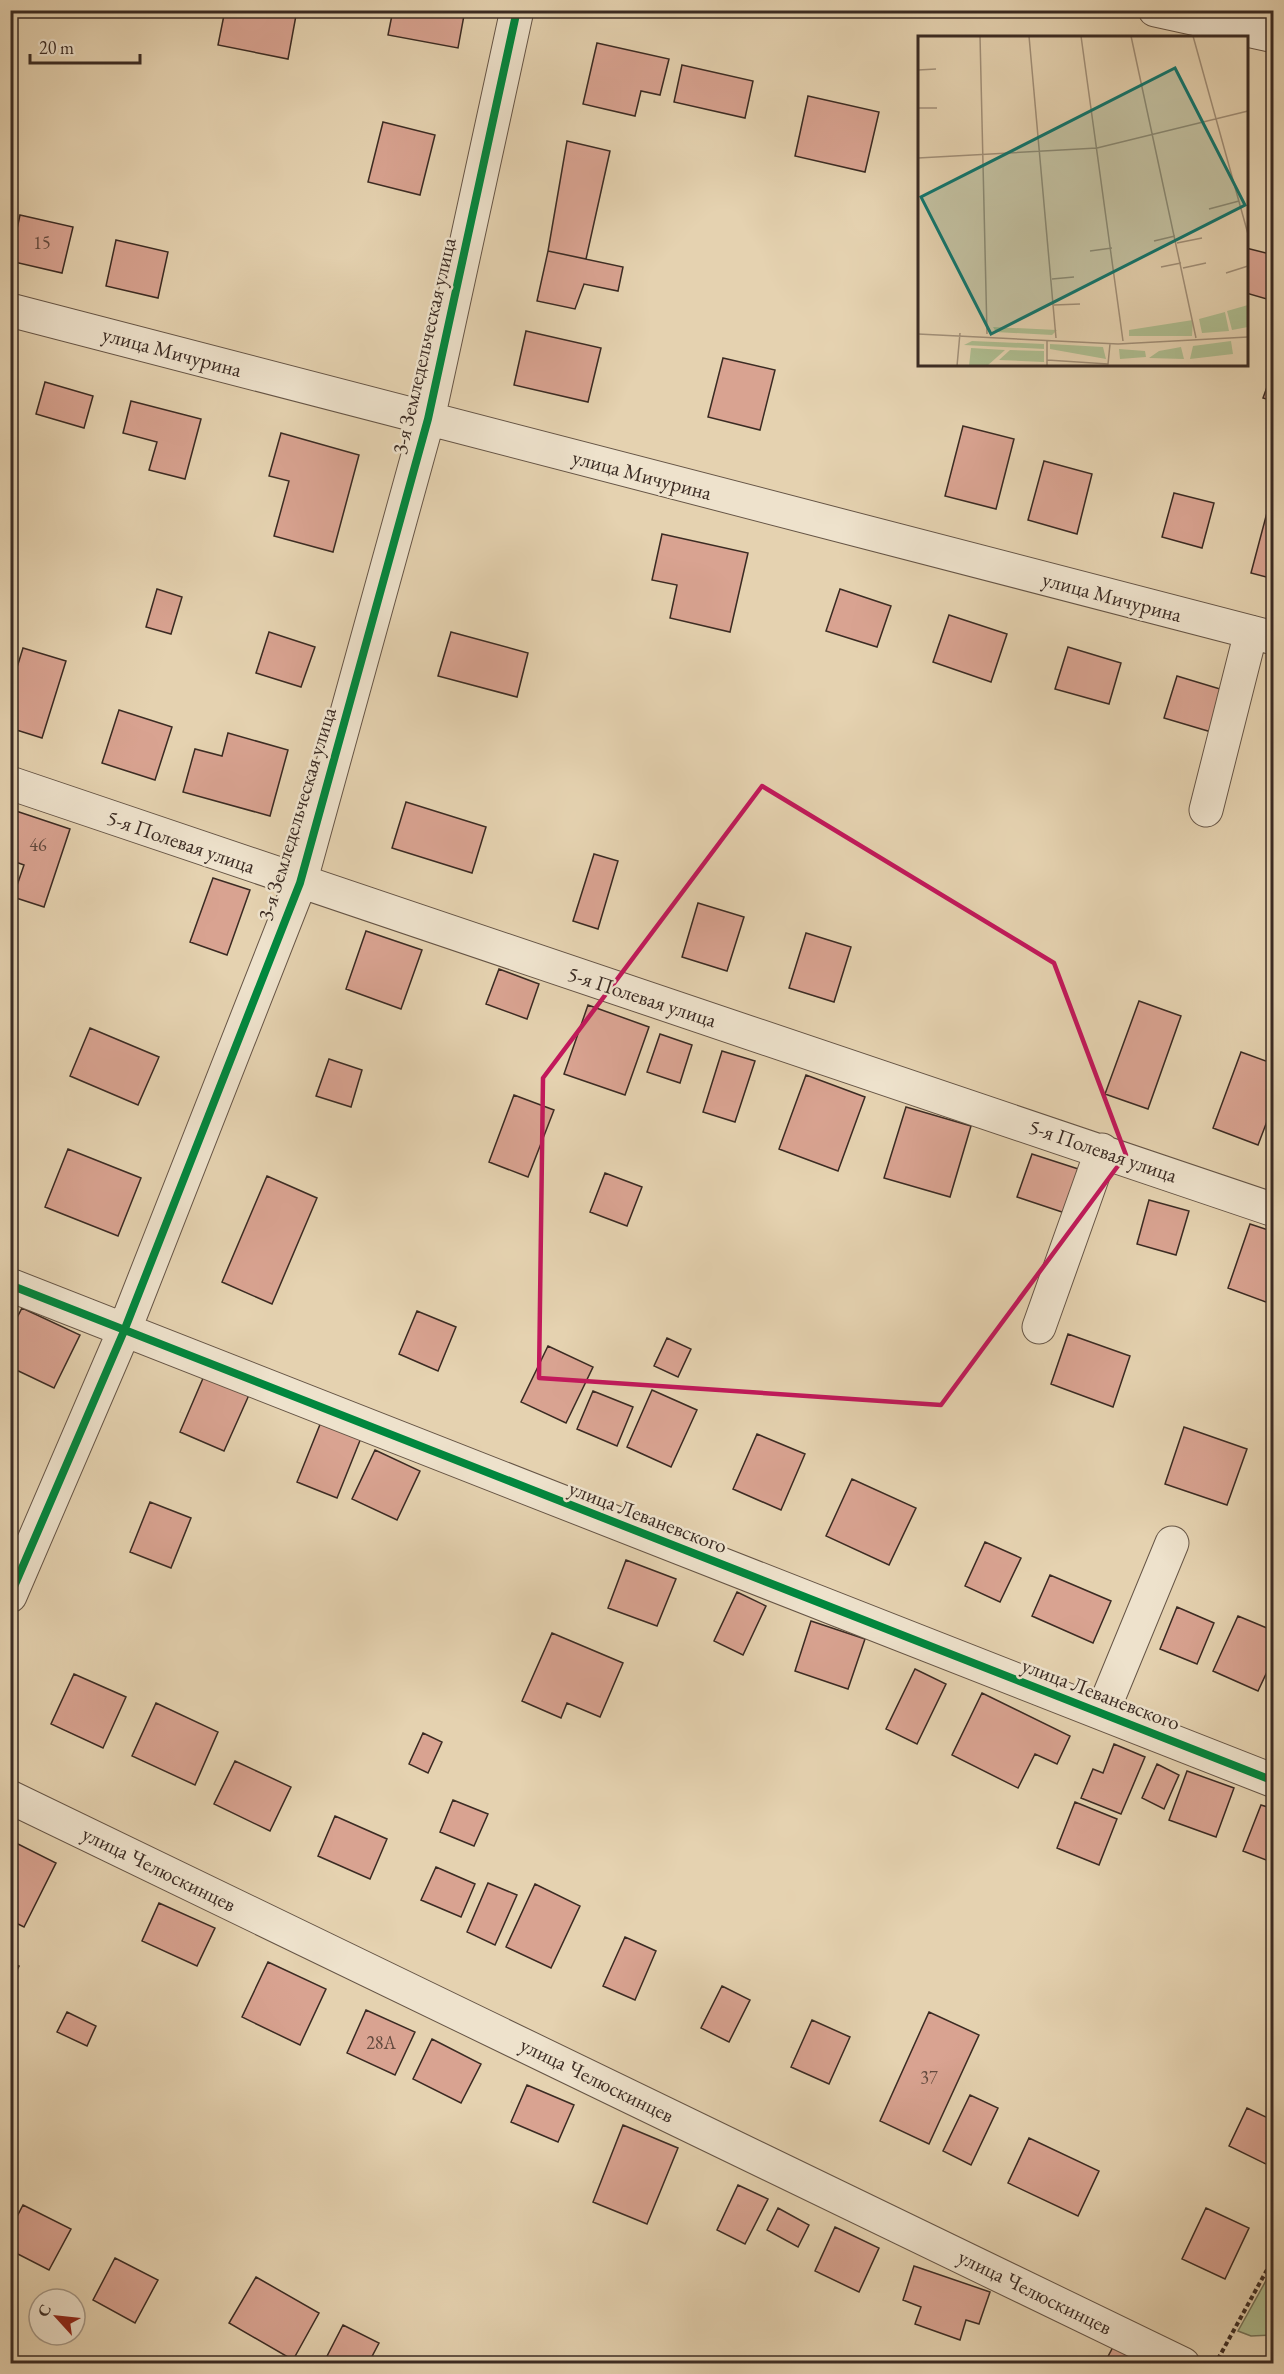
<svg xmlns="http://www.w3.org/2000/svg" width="1284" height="2374" font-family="'EB Garamond',serif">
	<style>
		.green { fill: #aebd90; stroke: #74745a; stroke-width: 1.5 }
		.building { fill: #d9a391; stroke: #3b2b23; stroke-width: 1.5 }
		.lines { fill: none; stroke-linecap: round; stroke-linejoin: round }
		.minor-casing { stroke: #665546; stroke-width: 35 }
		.path { stroke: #3b2b23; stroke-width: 4; stroke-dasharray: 4.5 3; stroke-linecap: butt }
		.minor { stroke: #eee2cc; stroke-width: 33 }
		.cycleway-casing { stroke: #eee2cc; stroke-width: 11 }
		.cycleway { stroke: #00873e; stroke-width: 8 }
		.marked { fill: none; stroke: #c2185b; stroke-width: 4.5; stroke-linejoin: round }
		.labels { text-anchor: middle; stroke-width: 5; stroke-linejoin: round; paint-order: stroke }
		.number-label { font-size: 18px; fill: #62493e }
		.street-label { font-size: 21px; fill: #3b2b23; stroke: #eee2cc }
		.inset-road { fill: none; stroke: #a18f78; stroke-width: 1.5 }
		.view { fill: #0f766e; fill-opacity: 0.15; stroke: #0f766e; stroke-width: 3 }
		.inset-edge { fill: none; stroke: #3b2b23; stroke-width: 3 }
	</style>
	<rect width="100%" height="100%" fill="#e5d2b0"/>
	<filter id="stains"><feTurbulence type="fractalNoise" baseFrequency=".00333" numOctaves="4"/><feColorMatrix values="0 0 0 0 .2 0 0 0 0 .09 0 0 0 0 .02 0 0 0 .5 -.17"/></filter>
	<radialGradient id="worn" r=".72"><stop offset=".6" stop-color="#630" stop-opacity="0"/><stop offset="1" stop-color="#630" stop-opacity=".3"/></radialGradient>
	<!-- green -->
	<path class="green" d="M1273,2268V2335L1251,2336L1238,2331Z"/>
	<!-- building -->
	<path class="building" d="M15,10H59L58,17Z
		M225,10H297L288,59L218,45Z
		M393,10H465L458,48L388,35Z
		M597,43L669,59L660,95L641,91L635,116L583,104Z
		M682,65L753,81L745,118L674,102Z
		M808,96L879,112L865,172L795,156Z
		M383,122L435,135L420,195L368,182Z
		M567,141L610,151L586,259L548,251Z
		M20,215L73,227L62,273L10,261Z
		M116,240L168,252L158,298L106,286Z
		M1246,248L1274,255V301L1246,293Z
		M548,251L623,267L618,291L584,284L575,309L537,301Z
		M526,331L601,348L588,402L514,385Z
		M723,358L775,370L760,430L708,417Z
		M1274,368V401L1263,398Z
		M45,382L93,396L84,428L36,414Z
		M131,401L201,419L185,479L149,470L157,442L123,433Z
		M963,426L1014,439L996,509L945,496Z
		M281,433L359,455L333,552L274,536L289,481L269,476Z
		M1044,461L1092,474L1077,534L1028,520Z
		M1174,493L1214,503L1202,548L1162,537Z
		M1269,505L1274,506V579L1251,573Z
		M662,534L748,553L730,632L670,618L677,585L652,580Z
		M157,589L182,597L171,634L146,627Z
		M840,589L891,606L877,647L826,631Z
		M949,615L1007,634L991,682L933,662Z
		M269,632L315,647L301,687L256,673Z
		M451,632L528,653L517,697L438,676Z
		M1068,647L1121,663L1109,704L1055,689Z
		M23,648L66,661L42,738L10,728V690Z
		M1177,676L1230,692L1218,734L1164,718Z
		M119,710L172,727L155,780L102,763Z
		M228,733L288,750L270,816L183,792L195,749L222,756Z
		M406,802L486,827L472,873L392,848Z
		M10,809L70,829L44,907L13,897L24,865L10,860Z
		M594,854L618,861L598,929L573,921Z
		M213,878L250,890L227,955L190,942Z
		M698,903L744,917L727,971L682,957Z
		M366,931L422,950L401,1009L346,989Z
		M806,933L851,947L834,1002L789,988Z
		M499,969L539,984L527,1019L486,1004Z
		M1139,1001L1181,1016L1148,1109L1105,1094Z
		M588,1005L649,1027L625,1095L564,1074Z
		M90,1028L159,1057L138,1105L70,1076Z
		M660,1034L692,1045L680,1083L647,1072Z
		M722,1051L755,1061L735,1122L703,1112Z
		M1241,1052L1274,1064V1103L1258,1145L1213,1128Z
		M329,1059L362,1070L351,1107L316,1096Z
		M806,1075L865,1097L838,1171L779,1149Z
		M514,1095L554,1110L528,1177L489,1162Z
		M906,1107L971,1126L950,1197L884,1178Z
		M68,1149L141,1178L118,1236L45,1207Z
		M1032,1154L1100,1176L1086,1220L1017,1197Z
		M605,1173L642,1187L627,1226L590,1212Z
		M267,1176L317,1198L272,1304L222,1282Z
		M1149,1200L1189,1211L1176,1255L1137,1244Z
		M1250,1224L1274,1232V1305L1228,1288Z
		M22,1308L80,1335L54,1388L10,1367V1331Z
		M417,1311L456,1327L438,1371L399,1354Z
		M1068,1334L1130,1356L1113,1407L1051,1384Z
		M667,1338L691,1349L678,1377L654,1366Z
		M548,1346L593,1367L566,1423L521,1402Z
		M204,1376L249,1395L224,1451L180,1432Z
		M652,1390L697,1410L671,1467L627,1447Z
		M593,1391L633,1407L617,1446L577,1429Z
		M321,1422L361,1438L337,1498L297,1482Z
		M1184,1427L1247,1449L1227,1505L1165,1484Z
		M757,1434L805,1454L781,1510L733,1489Z
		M375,1450L420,1471L397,1520L352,1499Z
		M852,1479L916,1508L889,1565L826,1536Z
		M150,1502L191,1518L171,1568L130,1552Z
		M985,1542L1021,1558L1000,1602L965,1586Z
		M626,1560L676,1579L657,1626L608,1608Z
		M1050,1575L1111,1601L1093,1643L1032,1616Z
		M737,1592L766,1606L743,1655L714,1641Z
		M1177,1607L1214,1623L1197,1664L1160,1649Z
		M1238,1616L1274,1631V1657L1258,1691L1213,1671Z
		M811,1621L865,1639L848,1689L795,1671Z
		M552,1633L623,1663L600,1717L567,1703L561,1718L522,1701Z
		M915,1669L946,1684L917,1744L886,1729Z
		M74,1674L126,1697L103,1748L51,1724Z
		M982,1693L1070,1736L1057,1764L1035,1754L1018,1788L952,1755Z
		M156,1703L218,1732L195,1785L132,1756Z
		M423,1733L442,1742L428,1773L409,1764Z
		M1114,1744L1145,1757L1121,1814L1081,1798L1093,1769L1103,1773Z
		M235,1761L291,1787L270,1831L214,1804Z
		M1157,1764L1179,1775L1164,1809L1142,1798Z
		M1187,1771L1234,1788L1216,1837L1169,1820Z
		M453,1800L488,1814L474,1846L440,1832Z
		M1075,1802L1117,1819L1099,1865L1057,1848Z
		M1261,1805L1274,1809V1863L1243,1851Z
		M335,1816L387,1839L370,1879L318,1856Z
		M10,1840L56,1863L24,1927L10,1920Z
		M436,1867L475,1884L461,1917L421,1900Z
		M488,1883L517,1895L495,1945L467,1932Z
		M535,1884L580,1906L551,1968L506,1947Z
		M159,1903L215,1928L197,1966L142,1941Z
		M625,1937L656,1951L635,2000L603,1986Z
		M10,1962L19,1966L10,1985Z
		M268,1962L326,1989L300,2045L242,2017Z
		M722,1986L750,2000L729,2042L701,2028Z
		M366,2010L415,2032L395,2075L347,2053Z
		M67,2012L96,2026L87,2046L57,2032Z
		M929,2012L979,2035L929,2144L880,2121Z
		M812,2020L850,2037L829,2084L791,2067Z
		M432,2039L481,2064L461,2103L413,2079Z
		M527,2085L574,2105L558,2142L511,2122Z
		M970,2095L998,2108L971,2165L943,2151Z
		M1247,2108L1274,2121V2168L1229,2146Z
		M623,2125L678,2148L647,2224L593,2202Z
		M1029,2138L1099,2171L1078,2216L1008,2183Z
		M738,2185L768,2199L745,2244L717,2230Z
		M23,2205L71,2229L49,2270L10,2250V2230Z
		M778,2208L809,2225L798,2247L767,2230Z
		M1206,2208L1249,2228L1225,2279L1182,2259Z
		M835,2227L879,2248L859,2292L815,2271Z
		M115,2258L158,2280L135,2323L93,2300Z
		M914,2266L990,2292L979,2324L966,2320L960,2340L915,2324L921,2307L903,2300Z
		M256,2277L319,2313L293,2360L229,2323Z
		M343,2325L379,2343L368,2364H323Z
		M1113,2347L1145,2364H1104Z"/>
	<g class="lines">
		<defs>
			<path id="minor" d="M1155,10L1274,36
				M10,310L1274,638
				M10,783L1274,1210
				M1206,810L1251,632
				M10,1285L1274,1781
				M1039,1327L1102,1150
				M10,1596L124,1331L300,883L428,419L517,10
				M1102,1713L1172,1543
				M10,1797L1183,2364"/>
		</defs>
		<!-- minor casing -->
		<use href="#minor" class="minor-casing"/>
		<!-- path -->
		<path class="path" d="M1218,2359L1274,2257"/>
		<!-- minor -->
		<use href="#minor" class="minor"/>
		<defs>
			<path id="cycleway" d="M10,1285L1274,1781
				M10,1596L124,1331L300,883L428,419L517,10"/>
		</defs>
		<!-- cycleway casing -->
		<use href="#cycleway" class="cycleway-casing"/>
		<!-- cycleway -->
		<use href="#cycleway" class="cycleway"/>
	</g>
	<!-- marked area -->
	<path class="marked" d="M762,786L1054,963L1126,1155L941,1405L539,1378L543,1078Z"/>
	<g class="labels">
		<!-- number labels -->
		<g class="number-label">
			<text x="42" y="249">15</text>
			<text x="38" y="851">46</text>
			<text x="381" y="2049">28А</text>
			<text x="929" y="2084">37</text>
		</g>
		<!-- street labels -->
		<g class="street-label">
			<text transform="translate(424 346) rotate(-77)" y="7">3-я Земледельческая улица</text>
			<text transform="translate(172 352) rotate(15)" y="7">улица Мичурина</text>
			<text transform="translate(642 475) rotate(15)" y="7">улица Мичурина</text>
			<text transform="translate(1112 597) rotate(15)" y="7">улица Мичурина</text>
			<text transform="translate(297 814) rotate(-73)" y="7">3-я Земледельческая улица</text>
			<text transform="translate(181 842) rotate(19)" y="7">5-я Полевая улица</text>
			<text transform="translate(642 997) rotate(18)" y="7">5-я Полевая улица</text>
			<text transform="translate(1103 1151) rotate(19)" y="7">5-я Полевая улица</text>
			<text transform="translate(648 1517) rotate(21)" y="7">улица Леваневского</text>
			<text transform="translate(1101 1694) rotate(21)" y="7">улица Леваневского</text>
			<text transform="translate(159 1869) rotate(26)" y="7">улица Челюскинцев</text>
			<text transform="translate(597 2080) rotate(26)" y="7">улица Челюскинцев</text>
			<text transform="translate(1035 2292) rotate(26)" y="7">улица Челюскинцев</text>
		</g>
	</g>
	<!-- overview -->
	<g transform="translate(918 36)">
		<rect width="330" height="330" fill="#e5d2b0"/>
		<path d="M330,269V291L314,294L309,275ZM307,276L311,295L284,297L281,283ZM275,284L274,300H211V294ZM75,291L139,294L134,299L78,296ZM54,305L126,308V313L46,309ZM313,305L315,318L272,323L275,310ZM132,308L185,311L188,323L132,313ZM263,311L266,323L231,322L241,315ZM53,312L87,314L69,330H51ZM201,313L227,315L228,321L202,323ZM92,314L126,315V326L81,324Z" fill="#aebd90"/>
		<path class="inset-road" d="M62,0L69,298M111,0L138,302M163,0L205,305M213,0L278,302M275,0L330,198M0,34L18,33M0,72H19M0,122L179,112L330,75M291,173L321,165M236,205L257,200M259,207L284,202M172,215L194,212M243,231L263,227M265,232L288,227M308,237L330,230M134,243L156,241M136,269L162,268M0,298L200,308L330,301M129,324L190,328L192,308M39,330L42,297M129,330V305"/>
		<path class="view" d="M257,32L327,169L73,298L3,161Z"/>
		<rect width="330" height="330" class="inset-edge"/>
	</g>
	<!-- margin -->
	<rect width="1284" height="2374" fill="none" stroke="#e5d2b0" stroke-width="36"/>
	<rect x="12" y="12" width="1260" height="2350" fill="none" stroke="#3b2b23" stroke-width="3"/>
	<rect x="18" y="18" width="1248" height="2338" fill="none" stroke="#3b2b23" stroke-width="1.5"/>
	<!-- north arrow -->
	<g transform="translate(57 2317) rotate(297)"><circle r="28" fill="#eee2cc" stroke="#a69988" stroke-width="1.5"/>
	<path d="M0-4.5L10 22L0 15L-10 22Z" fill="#8f2418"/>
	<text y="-9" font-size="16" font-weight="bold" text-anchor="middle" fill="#3b2b23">С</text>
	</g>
	<!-- scale -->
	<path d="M30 54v9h110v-9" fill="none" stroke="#3b2b23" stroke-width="3"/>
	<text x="39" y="54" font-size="18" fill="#3b2b23" stroke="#eee2cc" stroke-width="4.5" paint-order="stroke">20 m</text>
	<rect width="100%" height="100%" filter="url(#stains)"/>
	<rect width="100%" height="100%" fill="url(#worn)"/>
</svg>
